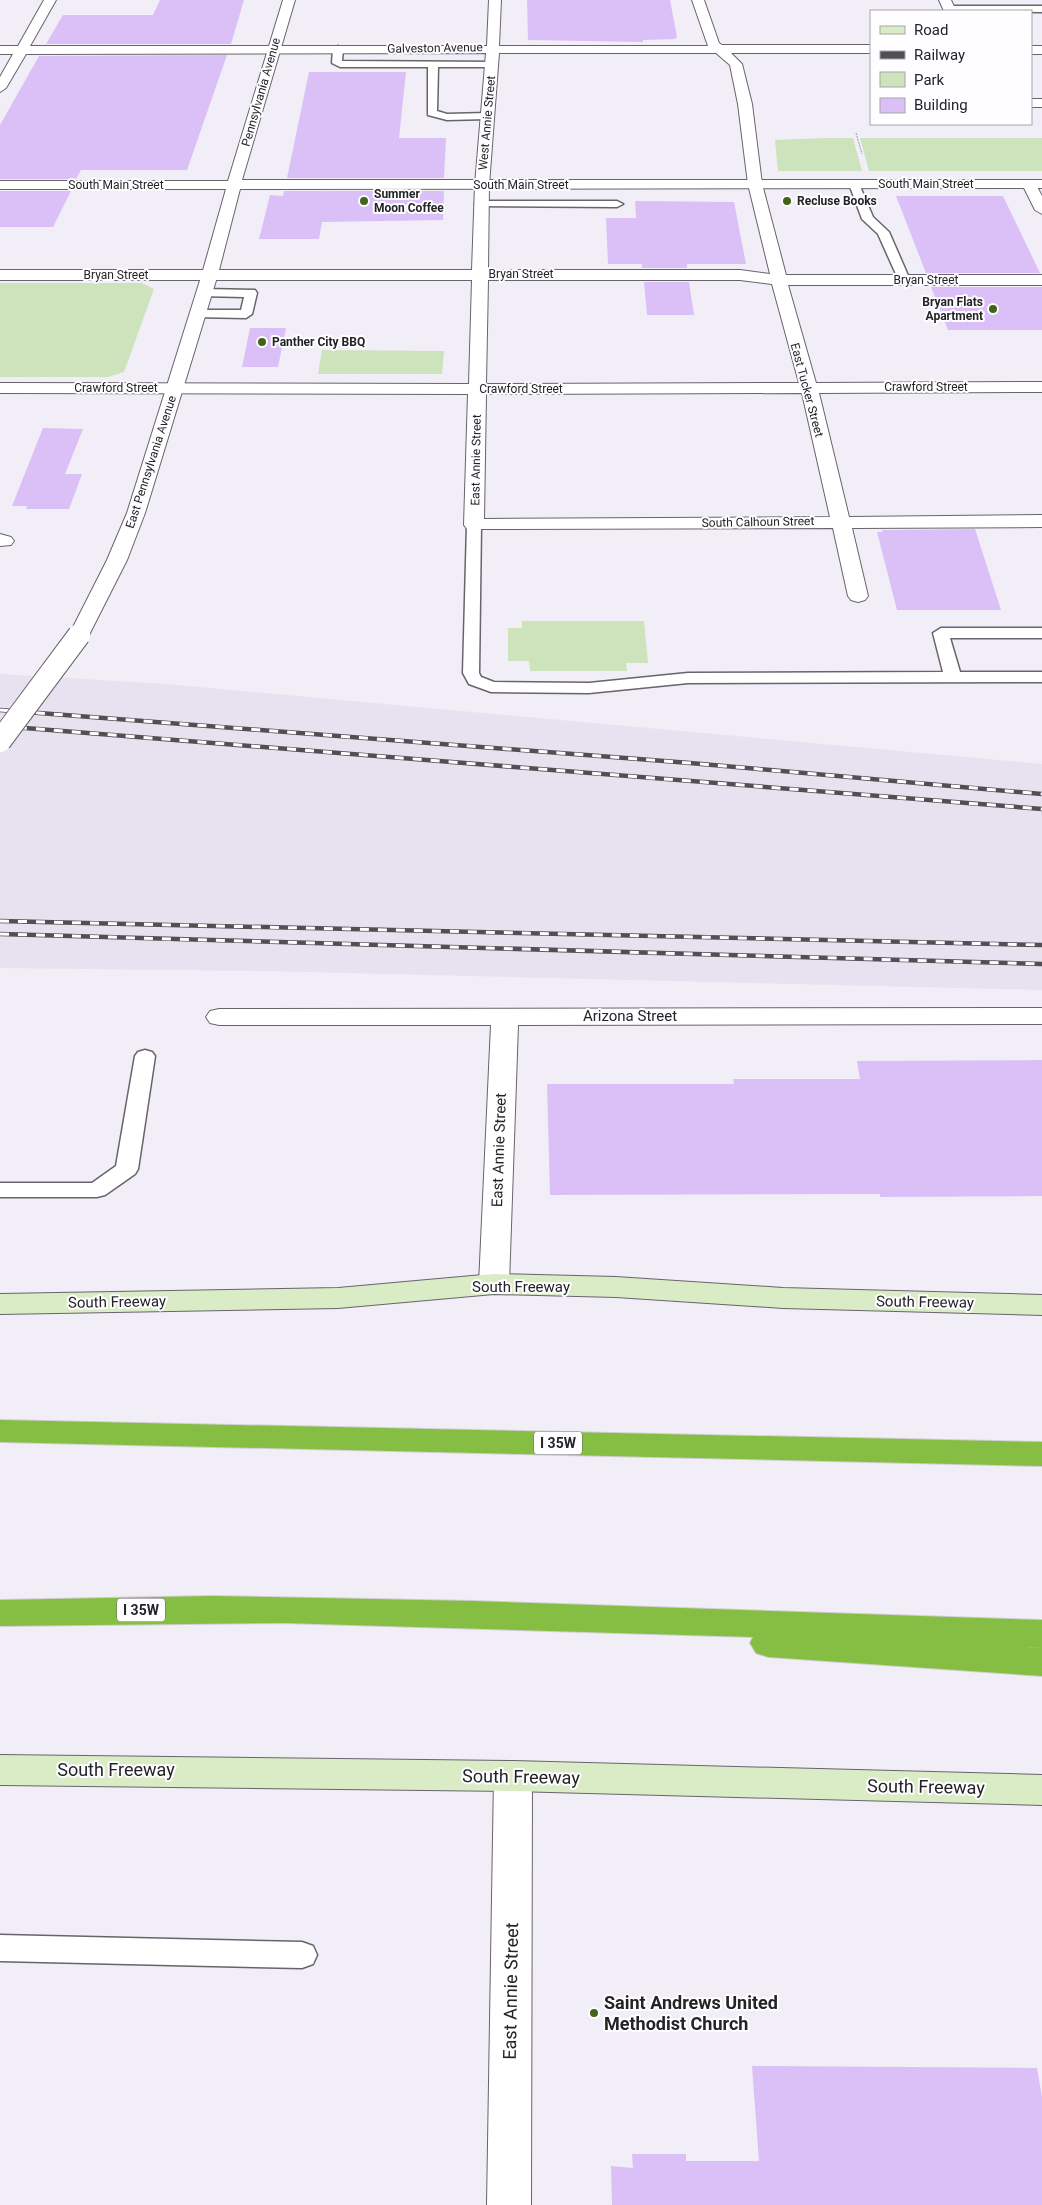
<svg xmlns="http://www.w3.org/2000/svg" width="1042" height="2205" font-family="Roboto,sans-serif">
	<style>
		.built { fill: #e8e1f0 }
		.green { fill: #cde3bb }
		.building { fill: #dbbff7 }
		.lines { fill: none; stroke-linecap: round; stroke-linejoin: round }
		.service-casing { stroke: #67646b; stroke-width: 3 }
		.minor-casing { stroke: #67646b; stroke-width: 2 }
		.tertiary-casing { stroke: #67646b; stroke-width: 2 }
		.secondary-casing { stroke: #67646b; stroke-width: 2 }
		.motorway-casing { stroke: #cfcfcf; stroke-width: 2 }
		.path { stroke: #9c9aa0; stroke-width: 1; stroke-dasharray: 2 1; stroke-linecap: butt }
		.service { fill: #fff; fill-rule: evenodd }
		.minor { fill: #fff; fill-rule: evenodd }
		.tertiary { fill: #fff; fill-rule: evenodd }
		.secondary { fill: #daecc6; fill-rule: evenodd }
		.motorway { fill: #85be42; fill-rule: evenodd }
		.rail-casing { stroke: #514f54; stroke-width: 4.5 }
		.rail { stroke: #fefdff; stroke-width: 3; stroke-dasharray: 9; stroke-linecap: butt }
		.tertiary-bridge-casing { stroke: #67646b; stroke-width: 24; stroke-linecap: butt }
		.tertiary-bridge { stroke: #fff; stroke-width: 22 }
		.poi-dot { fill: #42641a; stroke: #fefdff; stroke-width: 2 }
		.labels { text-anchor: middle; stroke-width: 4; stroke-linejoin: round; paint-order: stroke }
		.far-street-label { font-size: 12px; fill: #242326; stroke: #fefdff }
		.far-poi-label { font-size: 12px; font-weight: bold; fill: #242326; stroke: #fefdff; text-anchor: start }
		.shield { fill: #fefdff; stroke: #656467; stroke-width: 1 }
		.shield-label { font-size: 14px; font-weight: bold; fill: #242326 }
		.street-label { font-size: 15px; fill: #242326; stroke: #fefdff }
		.near-street-label { font-size: 18px; fill: #242326; stroke: #fefdff }
		.near-poi-label { font-size: 18px; font-weight: bold; fill: #242326; stroke: #fefdff; text-anchor: start }
	</style>
	<rect width="100%" height="100%" fill="#f2eef7"/>
	<!-- built -->
	<path class="built" d="M0,674L166,684L1042,764V990L264,971L0,968Z"/>
	<!-- green -->
	<path class="green" d="M826,138H853L862,171H778L775,140Z
		M860,138H1042V171H869Z
		M0,283H142L154,289L124,372L108,377H0Z
		M322,350L444,351L442,374H318Z
		M522,621H644L648,663H626L627,671H530L529,661H508V628H522Z"/>
	<!-- building -->
	<path class="building" d="M160,0H244L231,44H46L63,15H153Z
		M527,0H670L677,37L675,39L643,40V42L528,40Z
		M227,55L187,170H81L76,179H0V125L39,56Z
		M309,72H406L399,138H446L444,178H287Z
		M0,191H71L53,227H0Z
		M284,191H444L443,220L322,222L319,239H259L270,195L283,196Z
		M896,196H1003L1040,273H926Z
		M635,201L734,202L746,264H687V268H642V264H608L606,218H636Z
		M644,282H689L694,315H647Z
		M931,287H1042V330H948Z
		M250,328H286L278,367H242Z
		M43,428L83,429L65,474H82L69,509H26L27,506H12Z
		M975,529L1001,610H897L877,532H883L882,530Z
		M1042,1060V1196L880,1197V1194L550,1195L547,1084H734L733,1079H860L857,1061Z
		M752,2066L1037,2068L1042,2097V2205H612L611,2166L633,2168L632,2154H686V2161H759Z"/>
	<g class="lines">
		<defs>
			<path id="service" d="M949,6H1042V12L946,11L944,9Z
				M338,46L343,49L342,61L495,62L497,64L492,67H438L437,111L447,114L487,113L492,116L487,119L447,120L428,115V67H340L332,63L333,49Z
				M854,181L859,184L873,217L889,232L910,280L908,283H900L878,234L862,219L849,184Z
				M481,201H617L623,204L617,207L477,206L475,204Z
				M204,289L255,290L257,293L252,314L246,318L193,317L191,314L197,310H241L244,297L200,296L198,293Z
				M474,521L481,525L479,673L481,677L494,682L589,683L688,673L943,672L933,633L941,628H1042V638H950L960,672H1042V682L688,683L589,693L491,692L469,684L463,673L467,525Z
				M145,1050L152,1052L155,1056L138,1169L135,1174L105,1195L97,1197H0V1183H92L116,1166L135,1056L138,1052Z
				M0,1935L302,1942L313,1946L317,1955L313,1964L302,1968L0,1961Z"/>
			<path id="minor" d="M44,0H56L30,46H487L489,0H501L499,46H708L692,0H704L719,43L722,45H871V53H731L742,64L752,104L762,184L786,275H1042V285H788L816,383L1042,382V392L819,393L849,517L1042,515V527L852,528L868,596L865,600L858,602L851,600L848,596L833,528L467,529L464,525L468,394L0,393V383L469,384L472,280H0V270H472L475,185L486,53L26,54L6,88L0,92V77L13,54H0V46H18ZM499,53H716L730,65L738,104L748,184L770,274L740,270H488L489,185ZM488,280H740L772,284L799,383L486,384ZM802,393L830,517L484,519L486,394Z
				M939,0H951L956,11H944Z
				M1031,46H1042V54H1031Z
				M1031,99H1042V107H1031Z
				M1029,180L1034,181L1042,196V214L1035,210L1022,184Z
				M0,534L11,537L14,541L11,545L0,546Z
				M1042,1008V1024L518,1025L509,1284L505,1291L494,1294L483,1291L479,1284L491,1025H219L210,1023L206,1017L210,1011L219,1009Z
				M513,1761L526,1765L532,1776L531,2205H487L494,1776L500,1765Z"/>
			<path id="tertiary" d="M283,0H295L242,180H1042V188L240,189L218,274L145,513L127,560L89,635L86,639L79,641L72,639L69,635L107,560L127,513L202,274L226,189H0V181H228Z"/>
			<path id="secondary" d="M494,1274L616,1277L783,1288L1042,1295V1315L783,1308L616,1297L494,1294L338,1308L0,1314V1294L338,1288Z
				M0,1755L513,1761L1042,1775V1805L513,1791L0,1785Z"/>
			<path id="motorway" d="M0,1420L1042,1442V1466L0,1442Z
				M212,1596L473,1601L1042,1620V1648L1025,1647L1042,1648V1676L768,1657L756,1653L750,1643L753,1637L283,1623L0,1626V1600Z"/>
		</defs>
		<!-- service casing -->
		<use href="#service" class="service-casing"/>
		<!-- minor casing -->
		<use href="#minor" class="minor-casing"/>
		<!-- tertiary casing -->
		<use href="#tertiary" class="tertiary-casing"/>
		<!-- secondary casing -->
		<use href="#secondary" class="secondary-casing"/>
		<!-- motorway casing -->
		<use href="#motorway" class="motorway-casing"/>
		<!-- path -->
		<path class="path" d="M856,133L862,154"/>
		<!-- service -->
		<use href="#service" class="service"/>
		<!-- minor -->
		<use href="#minor" class="minor"/>
		<!-- tertiary -->
		<use href="#tertiary" class="tertiary"/>
		<!-- secondary -->
		<use href="#secondary" class="secondary"/>
		<!-- motorway -->
		<use href="#motorway" class="motorway"/>
		<defs>
			<path id="rail" d="M0,710L690,763L1042,794
				M0,726L1042,809
				M0,921L1042,945
				M0,934L1042,964"/>
		</defs>
		<!-- rail casing -->
		<use href="#rail" class="rail-casing"/>
		<!-- rail -->
		<use href="#rail" class="rail"/>
		<defs>
			<path id="tertiary-bridge" d="M0,741L79,635"/>
		</defs>
		<!-- tertiary-bridge casing -->
		<use href="#tertiary-bridge" class="tertiary-bridge-casing"/>
		<!-- tertiary-bridge -->
		<use href="#tertiary-bridge" class="tertiary-bridge"/>
	</g>
	<!-- markers -->
	<g class="poi-dot">
		<circle cx="364" cy="201" r="5"/>
		<circle cx="787" cy="201" r="5"/>
		<circle cx="993" cy="309" r="5"/>
		<circle cx="262" cy="342" r="5"/>
		<circle cx="594" cy="2013" r="5"/>
	</g>
	<g class="labels">
		<!-- far-street labels -->
		<g class="far-street-label">
			<text transform="translate(435 48) rotate(-1)" y="4">Galveston Avenue</text>
			<text transform="translate(261 92) rotate(-74)" y="4">Pennsylvania Avenue</text>
			<text transform="translate(487 123) rotate(-85)" y="4">West Annie Street</text>
			<text x="926" y="188">South Main Street</text>
			<text x="116" y="189">South Main Street</text>
			<text x="521" y="189">South Main Street</text>
			<text x="521" y="278">Bryan Street</text>
			<text x="116" y="279">Bryan Street</text>
			<text x="926" y="284">Bryan Street</text>
			<text x="926" y="391">Crawford Street</text>
			<text x="116" y="392">Crawford Street</text>
			<text x="521" y="393">Crawford Street</text>
			<text transform="translate(807 390) rotate(75)" y="4">East Tucker Street</text>
			<text transform="translate(476 460) rotate(-89)" y="4">East Annie Street</text>
			<text transform="translate(151 462) rotate(-72)" y="4">East Pennsylvania Avenue</text>
			<text transform="translate(758 522) rotate(-1)" y="4">South Calhoun Street</text>
		</g>
		<!-- far-poi labels -->
		<g class="far-poi-label">
			<text x="374" y="198">Summer<tspan x="374" dy="14">Moon Coffee</tspan></text>
			<text x="797" y="205">Recluse Books</text>
			<text x="983" y="306" text-anchor="end">Bryan Flats<tspan x="983" dy="14">Apartment</tspan></text>
			<text x="272" y="346">Panther City BBQ</text>
		</g>
		<!-- shield labels -->
		<g class="shield">
			<rect x="534" y="1431.5" width="48" height="23" rx="4"/>
			<rect x="117" y="1598.5" width="48" height="23" rx="4"/>
		</g>
		<g class="shield-label">
			<text x="558" y="1448">I 35W</text>
			<text x="141" y="1615">I 35W</text>
		</g>
		<!-- street labels -->
		<g class="street-label">
			<text x="630" y="1021">Arizona Street</text>
			<text transform="translate(499 1150) rotate(-88)" y="5">East Annie Street</text>
			<text x="521" y="1292">South Freeway</text>
			<text transform="translate(117 1302) rotate(-1)" y="5">South Freeway</text>
			<text transform="translate(925 1302) rotate(1)" y="5">South Freeway</text>
		</g>
		<!-- near-street labels -->
		<g class="near-street-label">
			<text x="116" y="1776">South Freeway</text>
			<text transform="translate(521 1777) rotate(1)" y="6">South Freeway</text>
			<text transform="translate(926 1787) rotate(1)" y="6">South Freeway</text>
			<text transform="translate(511 1991) rotate(-89)" y="6">East Annie Street</text>
		</g>
		<!-- near-poi labels -->
		<g class="near-poi-label">
			<text x="604" y="2009">Saint Andrews United<tspan x="604" dy="21">Methodist Church</tspan></text>
		</g>
	</g>
	<!-- legend -->
	<rect x="870" y="10" width="162" height="115" fill="#fefdff" stroke="#a7a6a8"/>
	<rect x="880" y="26" width="25" height="8" fill="#daecc6" stroke="#a7a6a8"/>
	<text x="914" y="35" font-size="15" fill="#242326">Road</text>
	<rect x="880" y="51" width="25" height="8" fill="#514f54" stroke="#a7a6a8"/>
	<text x="914" y="60" font-size="15" fill="#242326">Railway</text>
	<rect x="880" y="72" width="25" height="15" fill="#cde3bb" stroke="#a7a6a8"/>
	<text x="914" y="85" font-size="15" fill="#242326">Park</text>
	<rect x="880" y="98" width="25" height="15" fill="#dbbff7" stroke="#a7a6a8"/>
	<text x="914" y="110" font-size="15" fill="#242326">Building</text>
</svg>
